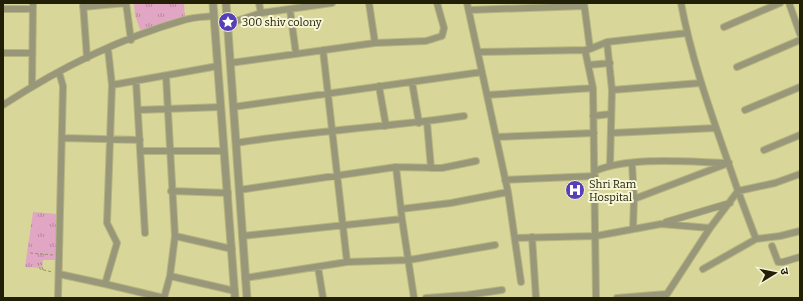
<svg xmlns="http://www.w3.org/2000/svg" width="803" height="301" font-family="Bitter,'Noto Sans Devanagari',serif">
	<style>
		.park { fill: url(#park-tufts) }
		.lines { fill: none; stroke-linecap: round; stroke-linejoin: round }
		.minor-casing { stroke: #b7b57e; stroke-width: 8 }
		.tertiary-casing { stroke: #b7b57e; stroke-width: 9 }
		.path { stroke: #959363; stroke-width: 1; stroke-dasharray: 3 2; stroke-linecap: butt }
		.minor { stroke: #98977a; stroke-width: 6 }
		.tertiary { stroke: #98977a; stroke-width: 7 }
		.labels { text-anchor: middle; stroke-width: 4; stroke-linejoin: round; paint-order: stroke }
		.poi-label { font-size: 11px; fill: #212007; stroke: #f6f5d6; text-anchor: start }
	</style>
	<defs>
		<pattern id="park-tufts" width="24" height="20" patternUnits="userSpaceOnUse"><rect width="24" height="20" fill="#e2a6c5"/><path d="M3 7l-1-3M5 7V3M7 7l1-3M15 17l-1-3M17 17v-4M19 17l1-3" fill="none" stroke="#b7879e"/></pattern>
	</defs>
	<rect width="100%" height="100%" fill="#d8d698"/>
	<!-- park -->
	<path class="park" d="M134,3H184L185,20L142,35L135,15Z
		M33,212L58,214V260H43L42,268L25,267Z"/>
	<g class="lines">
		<defs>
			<path id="minor" d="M83,3L87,58
				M126,3L131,40
				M259,3L261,13
				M369,3L375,43
				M467,3L508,192L521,282
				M584,3L590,49L585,50L593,88L596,298
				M789,3L800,34
				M83,7L126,3
				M3,9H32
				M290,10L296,54
				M469,10L583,6
				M227,24L261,13L332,3
				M724,27L780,3
				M607,42L612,90L610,165
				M590,49L607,42L687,33
				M323,50L347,262
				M478,52L585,50
				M3,53H32
				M230,63L375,43L426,41L442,36L444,28L437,3
				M589,65L610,63
				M737,67L800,40
				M136,81L145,233
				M412,82L419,123
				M112,85L218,66
				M32,86L33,3
				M379,86L386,126
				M612,90L701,83
				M487,95L593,88
				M3,105C58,69 121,38 184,20C193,17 204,17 214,16
				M233,107L482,72
				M138,110L221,107
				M745,110L800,87
				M593,116L611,114
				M427,122L431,168
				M612,133L716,128
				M496,137L594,133
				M62,138L140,140
				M236,143C312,131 388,127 464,116
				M764,150L800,135
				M141,151H224
				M632,163L634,199L633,229
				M396,167L402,219L414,298
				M595,171C632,156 688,162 729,163
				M505,180L595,176
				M239,190L396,167L442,168L476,161
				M171,191L228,193
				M634,199L726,164
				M401,209L451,203L508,192
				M666,222L730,203
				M175,236L232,249
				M242,236L402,219
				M532,237L536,298
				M515,238L596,236L661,224L710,228
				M756,239L738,191L775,183L800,174
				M772,246L778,262H783L800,257
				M318,267L323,298
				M703,269L756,239L780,236L800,231
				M59,274L105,284L117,243L107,223L112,85L108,49
				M170,276L235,291
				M245,278L347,262L409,260L495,245
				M105,284L164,298
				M58,298L63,86L59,72
				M164,298L170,276L175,236L166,76
				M426,298L467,295L502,290
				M617,298L667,294L710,228L738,191C717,129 693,68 681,3"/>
			<path id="tertiary" d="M213,3L235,298
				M226,3L247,298"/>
		</defs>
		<!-- minor casing -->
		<use href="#minor" class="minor-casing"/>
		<!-- tertiary casing -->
		<use href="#tertiary" class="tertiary-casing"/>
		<!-- path -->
		<path class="path" d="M30,253L53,255
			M43,270L41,263H38L40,269L52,272"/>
		<!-- minor -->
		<use href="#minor" class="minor"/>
		<!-- tertiary -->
		<use href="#tertiary" class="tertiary"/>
	</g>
	<!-- icons -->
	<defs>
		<symbol id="sight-disc" viewBox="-11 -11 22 22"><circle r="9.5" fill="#573fb7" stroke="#f6f5d6"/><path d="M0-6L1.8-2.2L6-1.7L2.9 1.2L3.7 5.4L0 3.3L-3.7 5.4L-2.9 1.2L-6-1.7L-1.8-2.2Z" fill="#fff"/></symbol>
		<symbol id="hospital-disc" viewBox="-11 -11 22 22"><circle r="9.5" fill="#573fb7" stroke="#f6f5d6"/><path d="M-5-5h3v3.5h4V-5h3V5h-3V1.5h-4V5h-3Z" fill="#fff"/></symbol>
	</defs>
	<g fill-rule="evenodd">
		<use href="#sight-disc" x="217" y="11" width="22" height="22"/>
		<use href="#hospital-disc" x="564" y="179" width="22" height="22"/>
	</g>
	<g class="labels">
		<!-- poi labels -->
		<g class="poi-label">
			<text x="242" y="26">300 shiv colony</text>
			<text x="589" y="188">Shri Ram<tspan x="589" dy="13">Hospital</tspan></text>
		</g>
	</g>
	<!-- border -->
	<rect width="803" height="301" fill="none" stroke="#212007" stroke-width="8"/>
	<!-- north arrow -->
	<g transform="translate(775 273) rotate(80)" stroke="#f6f5d6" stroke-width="3" paint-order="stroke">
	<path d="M0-3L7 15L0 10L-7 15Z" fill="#212007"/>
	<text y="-6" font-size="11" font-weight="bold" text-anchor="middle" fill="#212007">उ</text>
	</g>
</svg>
